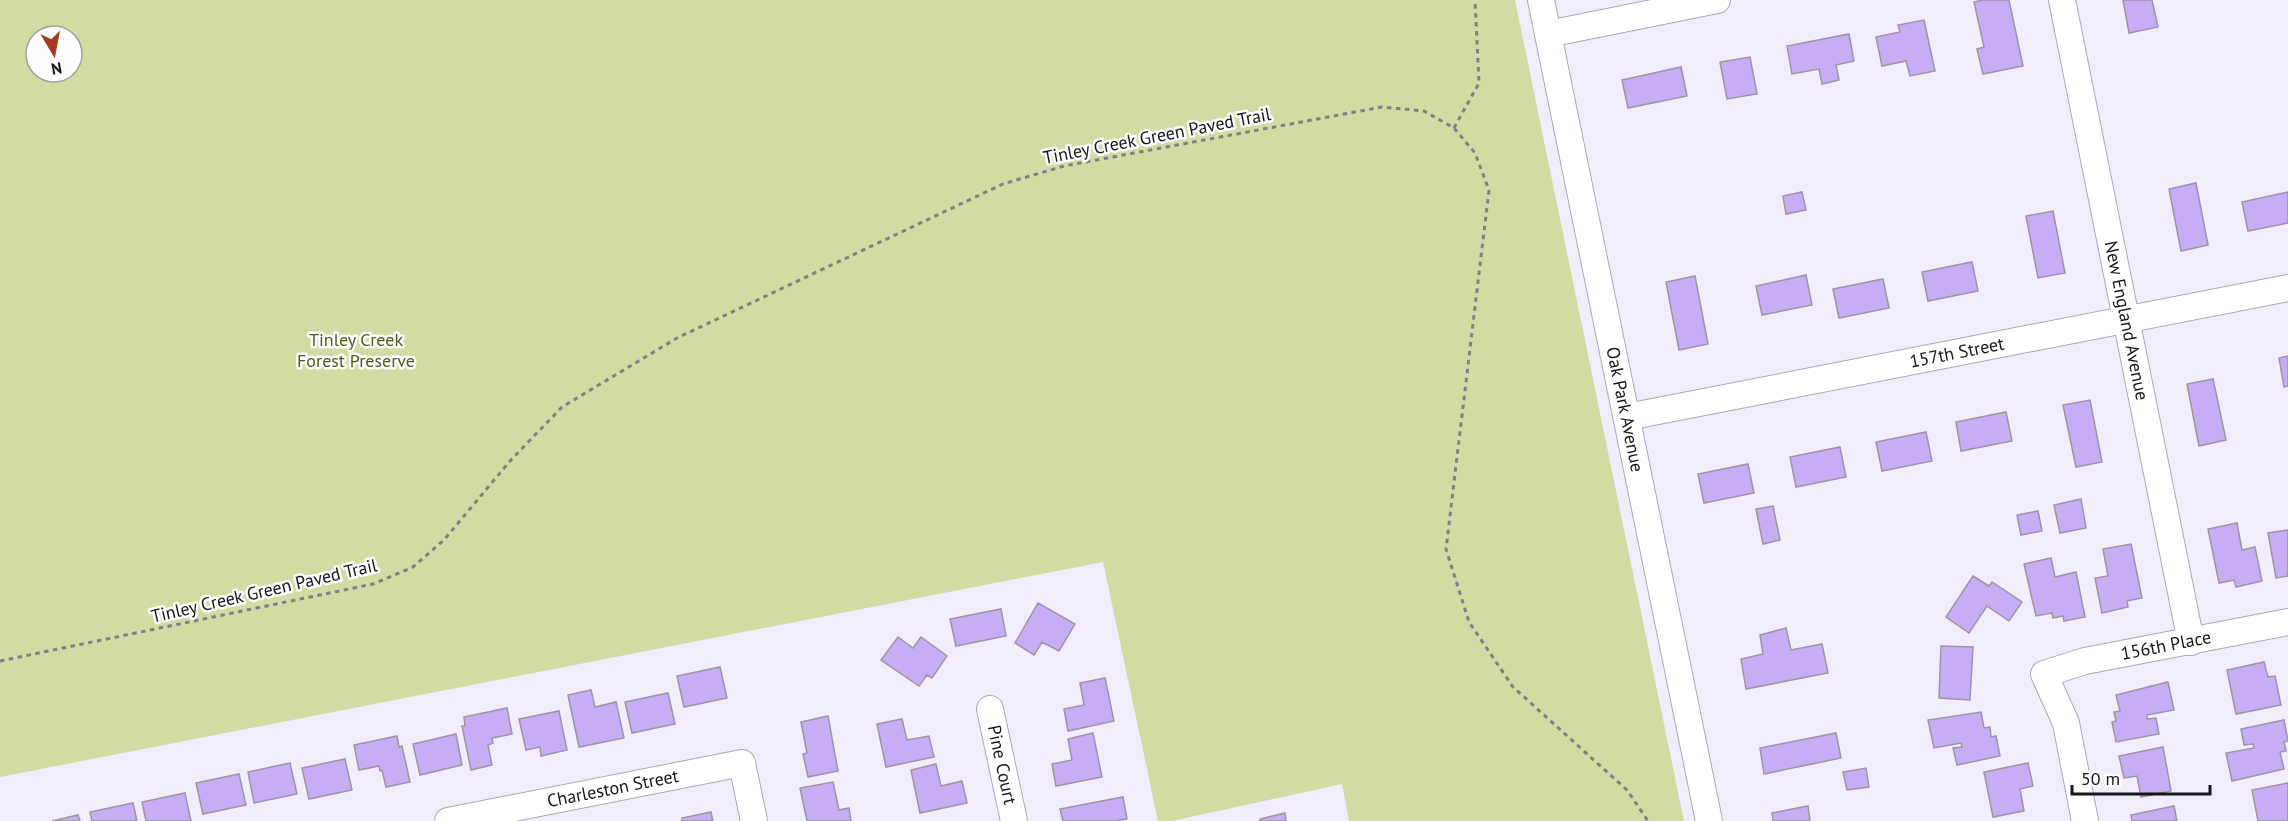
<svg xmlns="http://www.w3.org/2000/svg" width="2288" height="821" font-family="'PT Sans',sans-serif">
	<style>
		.green { fill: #d3dba2; fill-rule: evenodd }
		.building { fill: #c7acf6; stroke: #9b96a4; stroke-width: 1.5 }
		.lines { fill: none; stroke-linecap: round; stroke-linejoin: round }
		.minor-casing { stroke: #ada8b6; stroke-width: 28 }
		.path { stroke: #817e88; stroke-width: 3; stroke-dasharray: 4.5 4.5; stroke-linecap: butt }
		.minor { stroke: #fff; stroke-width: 26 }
		.labels { text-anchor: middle; stroke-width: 5; stroke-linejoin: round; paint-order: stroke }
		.street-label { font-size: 18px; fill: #16151a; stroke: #fdfdfd }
		.park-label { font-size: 18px; fill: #53581c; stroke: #fdfdfd }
	</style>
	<rect width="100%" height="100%" fill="#f2edfc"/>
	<!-- green -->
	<path class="green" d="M0,0H1515L1684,821H1349L1342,784L1172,821H1158L1103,562L0,777ZM36,36H72V72H36Z"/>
	<!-- building -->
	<path class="building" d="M1982,0H2009L2023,66L1983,74L1977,49L1984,47L1974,2Z
		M2123,0H2152L2158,27L2129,33Z
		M1924,20L1935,71L1910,76L1906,61L1882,66L1876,37L1900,32L1898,25Z
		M1849,34L1854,61L1836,65L1839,80L1822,84L1819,69L1792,74L1787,46Z
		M1750,57L1757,94L1727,99L1720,62Z
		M1681,67L1687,96L1628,108L1622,80Z
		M2196,183L2208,245L2181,251L2169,189Z
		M1802,192L1806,210L1786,214L1783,196Z
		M2288,192V223L2248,231L2242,202Z
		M2053,211L2065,273L2038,278L2026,216Z
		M1972,262L1978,291L1928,301L1922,272Z
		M1806,275L1812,305L1762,315L1756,286Z
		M1695,276L1708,344L1679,350L1666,282Z
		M1883,279L1889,308L1839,318L1833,289Z
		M2288,356V386L2284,387L2279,358Z
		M2213,379L2226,440L2199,446L2187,384Z
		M2090,400L2102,462L2076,467L2063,405Z
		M2006,412L2012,441L1961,451L1956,422Z
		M1926,432L1932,461L1882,471L1876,442Z
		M1840,447L1846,477L1796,487L1790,457Z
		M1748,464L1754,493L1704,503L1698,474Z
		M2081,499L2086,528L2060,533L2054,505Z
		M1773,506L1780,540L1763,544L1756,509Z
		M2038,511L2042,531L2021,535L2017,515Z
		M2237,523L2242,550L2255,547L2262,581L2236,587L2234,580L2219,583L2208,529Z
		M2288,530V576L2276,578L2268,533Z
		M2131,544L2142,598L2127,601L2128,607L2102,613L2095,578L2108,576L2103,549Z
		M2051,558L2055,577L2076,572L2085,617L2064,621L2063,616L2053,618L2052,613L2036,616L2024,564Z
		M1973,576L1989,586L1992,582L2022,602L2009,621L1987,606L1969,633L1946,617Z
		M1038,603L1075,624L1059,651L1042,642L1034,655L1015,643Z
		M1001,609L1006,636L956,646L950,619Z
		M1786,628L1791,650L1822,644L1828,673L1746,689L1741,659L1763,654L1760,635Z
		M898,637L913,648L921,637L947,656L932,678L927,675L919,686L881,660Z
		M1941,646L1973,647L1970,700L1939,698Z
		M2264,662L2268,677L2275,676L2281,705L2236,714L2227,670Z
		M720,667L727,698L684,707L677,676Z
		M1105,678L1114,721L1068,731L1064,709L1084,705L1080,683Z
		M2168,682L2174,710L2147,715V719L2156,718L2159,734L2116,742L2112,722L2116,721L2114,712L2120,711L2116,695Z
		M591,690L595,707L616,702L624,738L579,747L568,695Z
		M668,693L675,724L632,733L625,702Z
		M507,708L512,734L492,738L493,743L488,745L492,765L471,770L462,726H465L464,717Z
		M559,711L567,750L541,756L540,747L526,750L519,719Z
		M1981,712L1984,728L1990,727L1991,737L1996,736L2000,756L1957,765L1953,748L1962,747L1961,743L1934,748L1928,720Z
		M828,716L838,771L808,777L803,754L807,753L801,722Z
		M902,719L907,740L929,736L934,757L886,767L877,724Z
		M2284,720L2288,741L2284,742L2286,751L2280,752L2284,769L2232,781L2226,753L2254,748L2253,744L2244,745L2241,729Z
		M1093,733L1102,777L1056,786L1052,764L1072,760L1068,739Z
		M1836,733L1841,758L1764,774L1760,748Z
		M456,734L462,765L420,775L413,744Z
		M397,736L399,747L402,746L410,782L386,787L382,770L380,771L379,766L359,770L354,745Z
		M2163,747L2171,791L2141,797L2137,776L2124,778L2119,756Z
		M345,759L352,790L309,799L302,768Z
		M290,763L297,794L254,803L248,772Z
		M2028,763L2033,786L2020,789L2024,811L1993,817L1984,772Z
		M936,764L941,786L962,781L967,803L920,813L911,770Z
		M1866,768L1869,787L1847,790L1843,772Z
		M239,774L246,805L203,814L196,783Z
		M833,782L839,810L849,808L851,821H807L800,788Z
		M2288,783V821H2258L2252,790Z
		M185,793L191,821H146L142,802Z
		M1123,797L1127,819L1116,821H1063L1060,809Z
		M133,803L137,821H92L90,812Z
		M1808,806L1810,821H1773L1772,813Z
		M2174,806L2177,821H2132L2131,815Z
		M711,812L713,821H682V818Z
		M1285,813L1286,821H1260V819Z
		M78,815L80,821H52Z"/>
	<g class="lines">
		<defs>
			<g id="minor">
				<path id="s1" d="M1541,0L1709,821"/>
				<path id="s2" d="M2062,0L2191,642"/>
				<path d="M1548,34L1717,0"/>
				<path id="s3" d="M1627,417L2288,288"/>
				<path id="s4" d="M990,709L1014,821"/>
				<path id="s5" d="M448,821L742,763L754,821"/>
				<path id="s6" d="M2085,821L2066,723L2044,674L2085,661L2288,622"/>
			</g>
		</defs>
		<!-- minor casing -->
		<use href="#minor" class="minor-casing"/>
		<!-- path -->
		<path class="path" d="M1454,128L1479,83L1475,0
			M0,661L373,584L413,567L444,540L510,461L562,407L677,338L1003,184L1064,166L1382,107L1424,111L1454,128L1475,153L1489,190L1446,549L1469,622L1513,687L1627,790L1648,821"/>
		<!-- minor -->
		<use href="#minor" class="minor"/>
	</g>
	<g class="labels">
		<!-- street labels -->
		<g class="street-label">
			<text transform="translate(1157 136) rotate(-11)" y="6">Tinley Creek Green Paved Trail</text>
			<text dy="6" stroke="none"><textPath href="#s2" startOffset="327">New England Avenue</textPath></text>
			<text dy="6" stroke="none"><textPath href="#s3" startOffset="336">157th Street</textPath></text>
			<text dy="6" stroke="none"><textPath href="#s1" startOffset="418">Oak Park Avenue</textPath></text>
			<text transform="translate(264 591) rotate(-13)" y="6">Tinley Creek Green Paved Trail</text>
			<text dy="6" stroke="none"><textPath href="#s6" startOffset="279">156th Place</textPath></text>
			<text dy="6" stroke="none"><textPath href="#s4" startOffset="57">Pine Court</textPath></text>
			<text dy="6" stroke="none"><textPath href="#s5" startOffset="168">Charleston Street</textPath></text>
		</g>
		<!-- park labels -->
		<g class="park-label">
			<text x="356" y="346">Tinley Creek<tspan x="356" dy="21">Forest Preserve</tspan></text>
		</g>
	</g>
	<!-- north arrow -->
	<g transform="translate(54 54) rotate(170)"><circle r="28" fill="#fdfdfd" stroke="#a1a0a2" stroke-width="1.5"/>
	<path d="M0-4.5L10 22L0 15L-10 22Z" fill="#a43b21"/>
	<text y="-9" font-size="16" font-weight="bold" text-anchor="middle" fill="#16151a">N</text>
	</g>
	<!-- scale -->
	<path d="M2072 785v9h138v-9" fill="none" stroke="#16151a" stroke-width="3"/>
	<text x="2081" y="785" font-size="18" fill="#16151a" stroke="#fdfdfd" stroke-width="4.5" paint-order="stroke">50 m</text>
</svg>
